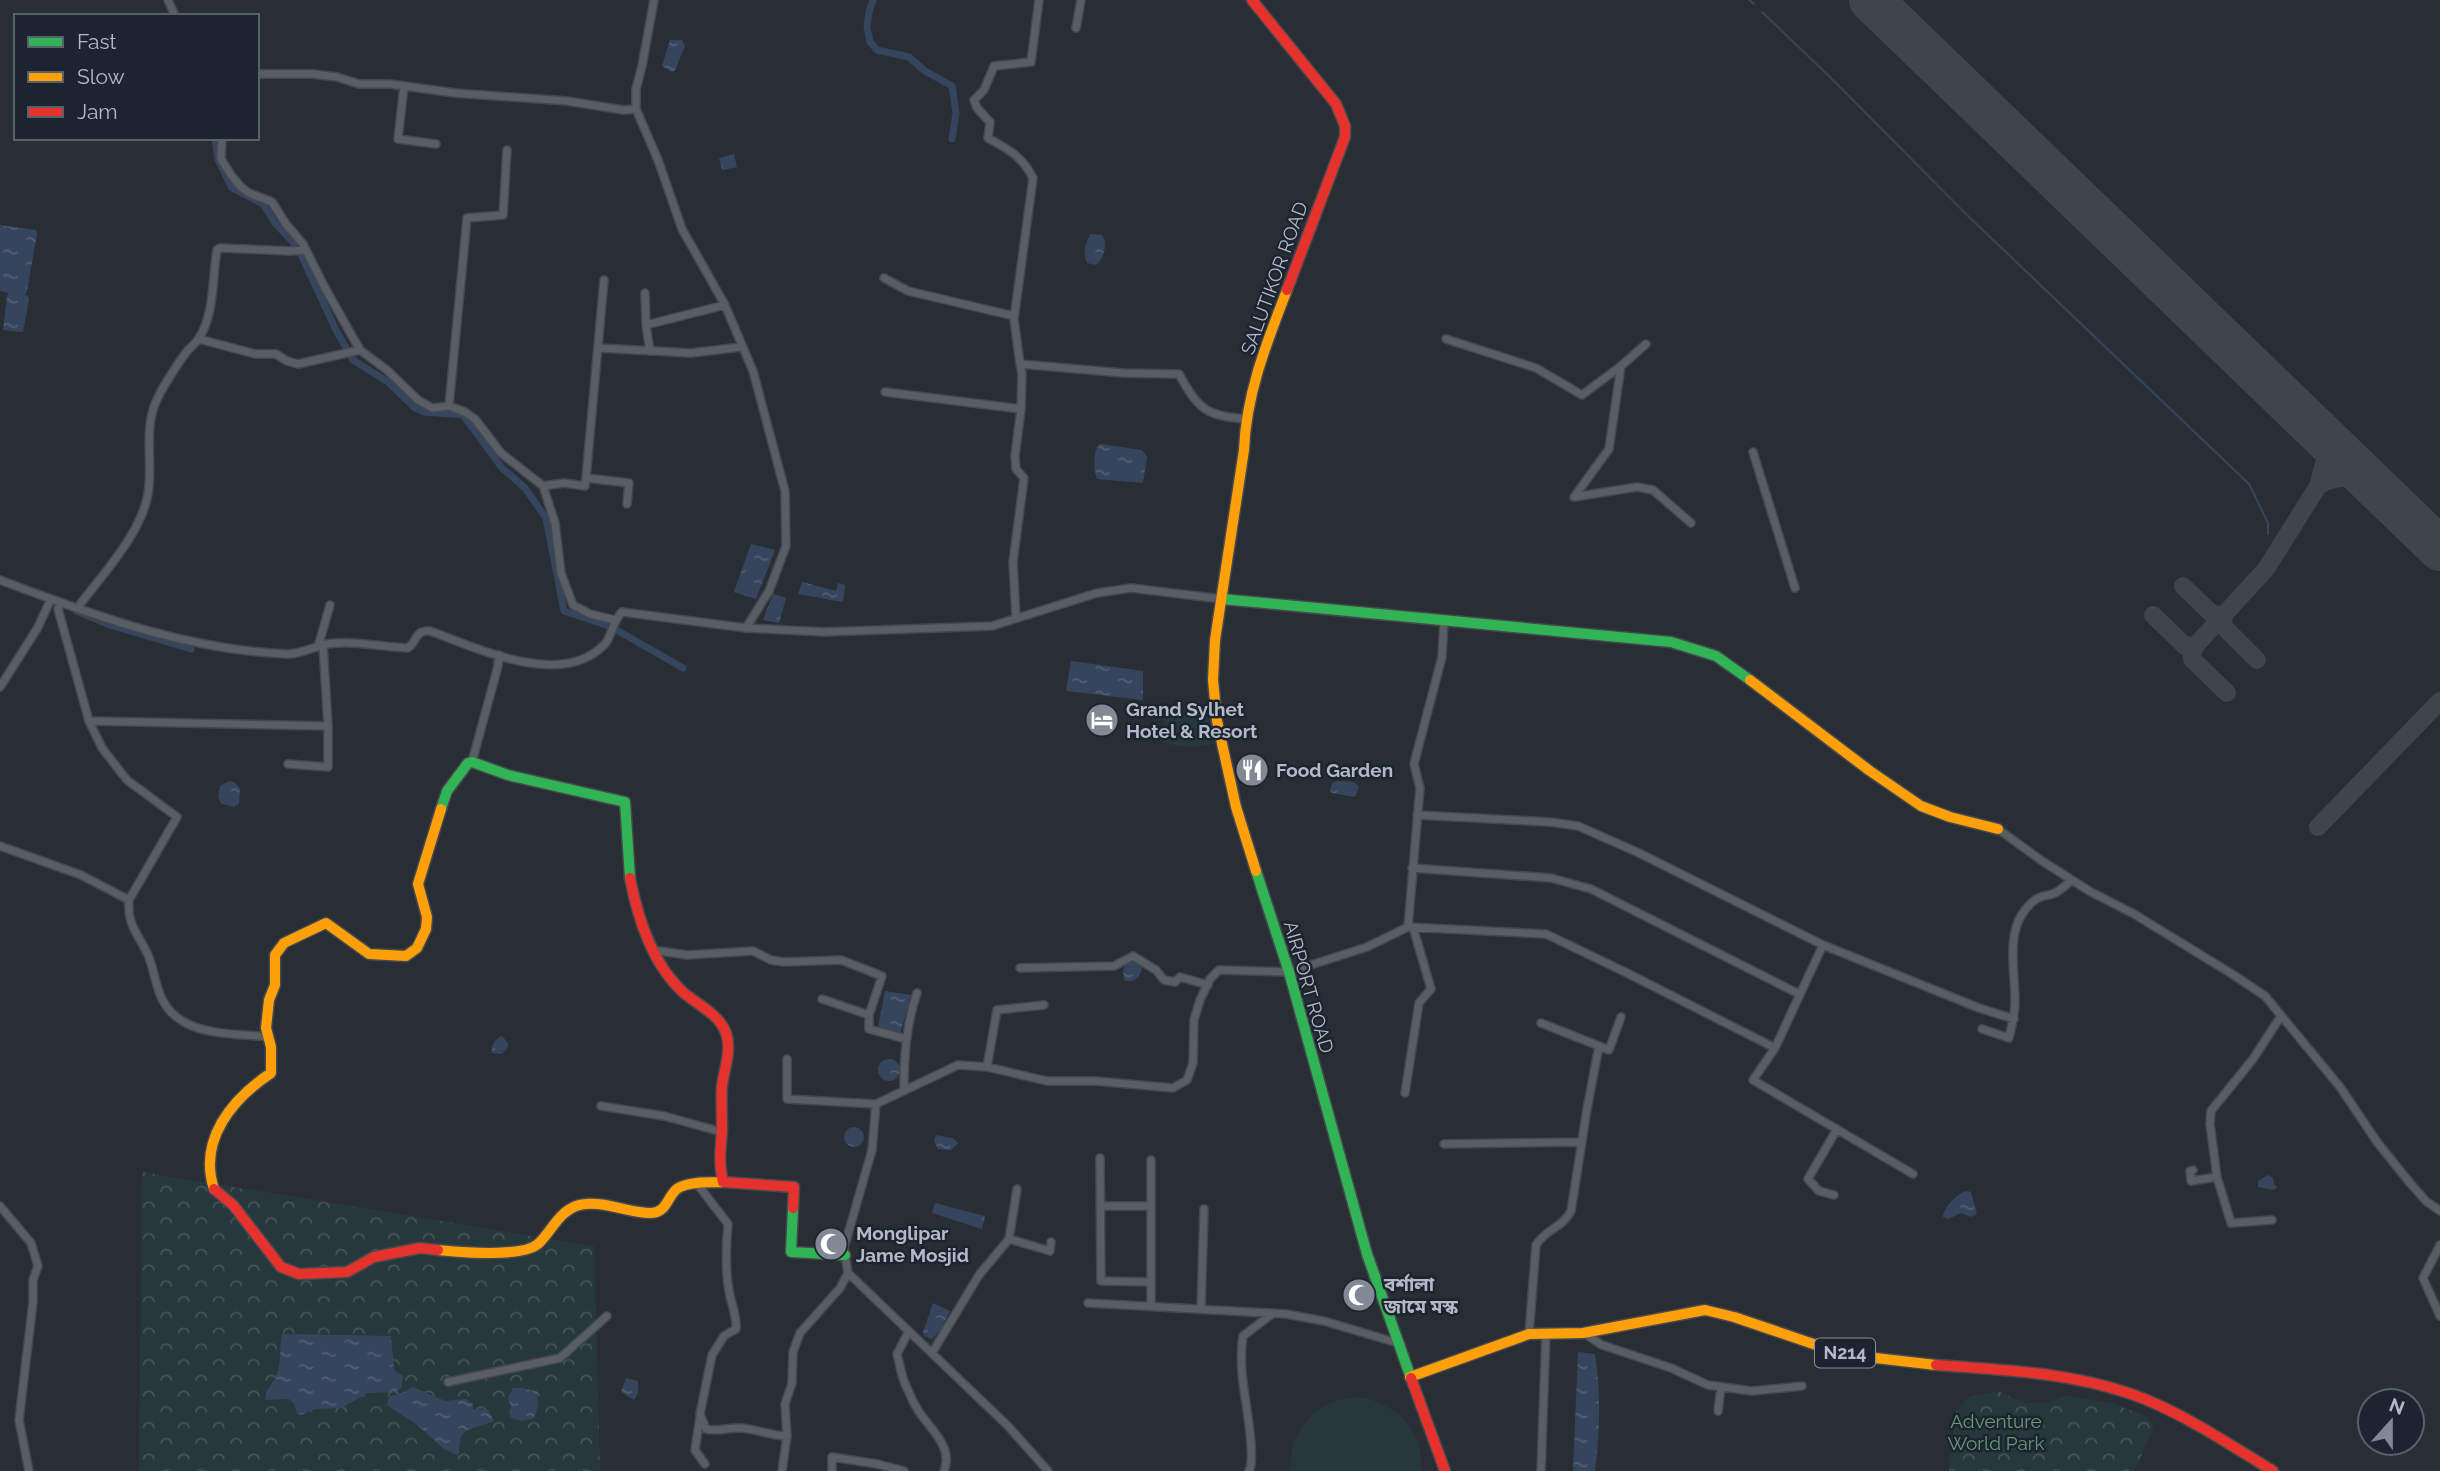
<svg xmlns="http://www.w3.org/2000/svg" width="2440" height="1471" font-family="Raleway,'Noto Sans Bengali',sans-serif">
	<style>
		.grass { fill: #26383b }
		.forest { fill: url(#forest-crowns) }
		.water { fill: url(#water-ripples) }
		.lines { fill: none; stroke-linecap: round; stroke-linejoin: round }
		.stream { stroke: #36455e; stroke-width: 2 }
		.canal { stroke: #36455e; stroke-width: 7 }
		.taxiway { stroke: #40444c; stroke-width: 18 }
		.runway { stroke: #40444c; stroke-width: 44 }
		.street-casing { stroke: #45494e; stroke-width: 10 }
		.fast-casing { stroke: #45494e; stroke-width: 13 }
		.slow-casing { stroke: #45494e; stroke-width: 13 }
		.jam-casing { stroke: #45494e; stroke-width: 13 }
		.street { stroke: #595d64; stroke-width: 7 }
		.fast { stroke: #30b455; stroke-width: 10 }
		.slow { stroke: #ff9f0a; stroke-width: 10 }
		.jam { stroke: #e5322d; stroke-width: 10 }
		.labels { text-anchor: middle; stroke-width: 5; stroke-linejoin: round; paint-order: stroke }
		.shield { fill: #1c2430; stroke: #868d9a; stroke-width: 2 }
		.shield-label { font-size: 18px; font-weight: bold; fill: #b3bac7 }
		.street-label { font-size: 19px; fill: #b3bac7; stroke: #1c2430 }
		.poi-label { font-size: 19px; font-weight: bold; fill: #b3bac7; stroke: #1c2430; text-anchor: start }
		.park-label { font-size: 19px; fill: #6a9877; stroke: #1c2430 }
	</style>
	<defs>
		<pattern id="forest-crowns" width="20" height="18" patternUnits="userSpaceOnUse" patternTransform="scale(1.75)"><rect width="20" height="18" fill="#26383b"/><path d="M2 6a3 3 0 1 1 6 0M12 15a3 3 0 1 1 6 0" fill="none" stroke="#435356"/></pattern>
		<pattern id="water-ripples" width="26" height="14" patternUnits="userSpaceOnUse" patternTransform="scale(1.75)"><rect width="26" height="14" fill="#36455e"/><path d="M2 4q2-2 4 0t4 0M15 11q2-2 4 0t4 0" fill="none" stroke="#515e74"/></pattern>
	</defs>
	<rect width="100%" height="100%" fill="#292e35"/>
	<!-- grass -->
	<path class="grass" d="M1168,710L1212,712L1217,738L1216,742C1204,749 1174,747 1162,742L1164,713Z
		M1366,1398C1403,1410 1423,1431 1421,1471H1291C1288,1437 1310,1405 1344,1399C1351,1397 1359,1398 1366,1398Z"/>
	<!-- forest -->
	<path class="forest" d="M142,1172L594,1246L600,1471H139Z
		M1998,1391L2025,1403H2046L2066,1396L2114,1404L2148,1417L2154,1428L2134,1471H1949L1955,1413L1969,1397Z"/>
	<!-- water -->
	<path class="water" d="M670,40H682L685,46L675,70L672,72L662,66Z
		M734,154L737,167L722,170L719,158Z
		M0,225L36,230L37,234L27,291L25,295L28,296L29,299L23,332L3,330L7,296L9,293L0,291Z
		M1091,234L1102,235C1108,243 1104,259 1096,265L1087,263C1083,255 1085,241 1091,234Z
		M1100,444L1142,450L1147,457L1143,483L1097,479C1093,470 1093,450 1100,444Z
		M751,544L775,550L756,599L734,592Z
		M802,582L836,591L838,583L845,585L843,602L798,594Z
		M773,594L786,598L779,623L763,620Z
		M1071,661L1143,671V700L1066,691Z
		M229,781L234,782L240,788L239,803L234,807L222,804L218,798L220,786Z
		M1337,781L1354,782L1359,787L1355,797L1332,793L1330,791L1332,783Z
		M1134,958L1141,962C1144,974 1136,984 1124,980L1123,971L1126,962Z
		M885,991L911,995L900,1034L878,1027Z
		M502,1036L508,1043V1047L502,1054L492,1053C491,1046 495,1038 502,1036Z
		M878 1070a11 11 0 1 1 22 0a11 11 0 1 1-22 0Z
		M844 1137a10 10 0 1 1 20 0a10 10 0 1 1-20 0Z
		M936,1135L953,1138L958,1143L951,1150L938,1149L934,1141Z
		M2268,1175L2273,1178L2274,1184L2277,1187L2274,1190L2258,1187V1181Z
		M1967,1191L1971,1192L1977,1214L1971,1217L1961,1213L1948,1219L1943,1217C1944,1207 1957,1193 1967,1191Z
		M935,1203L985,1216L982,1229L932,1213Z
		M933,1303L950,1311L941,1329L932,1339L924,1336L923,1332Z
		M282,1334L391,1336L394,1370L403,1376L401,1388L396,1392L368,1393L341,1408L315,1409L301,1415L297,1414L294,1404L289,1399L265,1400C265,1390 273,1384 277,1374C282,1363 279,1346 282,1334Z
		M1578,1352L1595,1354C1601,1392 1600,1433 1595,1471H1573Z
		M626,1378L638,1381V1393L634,1400L621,1392Z
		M413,1387L445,1401L466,1399L473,1404V1409L488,1410L494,1421C471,1431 459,1424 459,1454L456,1455L444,1449L416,1424L387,1405L389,1396L400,1394Z
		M513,1388H523L537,1392L538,1406L534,1418L521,1421L511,1418L509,1413L511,1406L508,1398Z"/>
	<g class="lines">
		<!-- stream -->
		<path class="stream" d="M1749,0L1754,4
			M1762,12L1829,76L1967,215L2249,484L2268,523V534"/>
		<!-- canal -->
		<path class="canal" d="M873,0L869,12L867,27L870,42L877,50L909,57L925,71L952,86L956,113L952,139
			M215,138L218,160L232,188L263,204L275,223L298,248L336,330L353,360L388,382L415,408L425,412L463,415L502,468L525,488L546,518L564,611L609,626
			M76,611L110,625L191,649
			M615,629L683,668"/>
		<!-- taxiway -->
		<path class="taxiway" d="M2318,486C2334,475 2352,477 2371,482
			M2183,586L2213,615L2225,614
			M2153,615L2185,646L2196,645L2192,653V659L2227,693
			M2224,615L2223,626L2257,660
			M2196,645L2266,569L2318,486L2327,453L2319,432
			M2318,827L2440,701"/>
		<!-- runway -->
		<path class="runway" d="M1871,0L2440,549"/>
		<defs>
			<path id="street" d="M168,0L175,16
				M654,0L642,66L636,89V109L658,160L682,229L725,305L753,371L785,491L786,546L769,591L746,628
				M1076,28L1081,0
				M257,74H313L337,77L359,84H390L455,93L567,101L623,110L636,109
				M404,86L398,139L436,144
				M222,138L221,159L231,175L241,187L249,193L272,202L286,224L303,244L325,288L360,350L387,370L418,400L432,408L449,406L465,412L475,419L501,453L543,486L564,483L585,486L586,478L629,483L627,504
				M884,278L908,291L1014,316
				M645,293L646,325L650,351
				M646,325L725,305
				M199,339L255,354H276L287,361L298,364L360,350
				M1446,339L1536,368L1582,395L1621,366
				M1646,344L1621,366L1609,449L1574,497L1637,487L1653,490L1691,523
				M599,348L691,353L741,347
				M1020,364L1014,319L1033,178C1023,157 1008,149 988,138L990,122L977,108L974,100L984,90L994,66L1031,62L1039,0
				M885,392L1021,409
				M449,406L467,218L503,215L507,150
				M1753,452L1795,588
				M586,478L604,280
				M543,486L555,523L561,573L573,605L590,614L615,620
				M0,580C92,615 187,650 287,654C300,654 311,648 323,645C347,639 383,647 408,648C418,641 414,630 430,631C477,648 561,689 604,645C612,637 612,622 622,612L746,628L824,632L992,626L1097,593L1131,588L1222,599
				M61,603L58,609L89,721L328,726
				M78,607C102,575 141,534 148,494C153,466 144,432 155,404C160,391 179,361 188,350C192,346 196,343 199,338C215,313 212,278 217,250L220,248L290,251L306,250
				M1016,618L1013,562L1024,478L1016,469L1015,456L1021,409L1022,374L1020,364L1123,373L1179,374C1198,408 1205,416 1245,419
				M318,647L330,605
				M0,687L37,629L51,599
				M89,721L102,748L127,780L177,817L129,900
				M472,762L498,666L499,655
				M288,764L328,767V726L323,645
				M1417,815L1550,822L1578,826L1639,853L1823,945L1979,1008L2014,1019
				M1998,829L2042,861L2091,892L2134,914L2232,974L2265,996L2340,1087L2377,1142L2410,1183L2426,1201L2440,1211
				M0,846L81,875L129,900C127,926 138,933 148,955C154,969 156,989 163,1001C182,1037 233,1033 267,1037
				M1412,868L1551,878L1591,889L1799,994
				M1408,927L1420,788L1414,764L1442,657L1444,620
				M1823,945L1775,1048L1753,1080L1913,1174
				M653,950L687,955L753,951L771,960L784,962L841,960L882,976L869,1015V1029L906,1039
				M1020,968L1114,966L1133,956L1156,970L1164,980L1175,982L1180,977L1208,985
				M822,999L869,1015
				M1541,1023L1599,1046
				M1982,1029L2009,1038C2012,1025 2015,1014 2015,1001C2015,967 2003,924 2035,900C2041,895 2049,896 2055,893C2061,890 2067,884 2072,880
				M787,1059V1099L876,1104
				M987,1067L997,1010L1044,1005
				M904,1091C904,1057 906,1025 917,993
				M1405,1093L1419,1003L1431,989L1413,927
				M601,1106L664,1116L722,1132
				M1444,1144L1582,1142
				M1100,1158L1101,1281L1151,1282
				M1151,1160V1306
				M2193,1170L2190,1171L2191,1181L2217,1177
				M698,1185L728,1224C726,1246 725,1269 729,1291C731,1304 737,1315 736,1329L724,1336L712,1355L700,1414L706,1429C719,1432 728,1427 741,1428C757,1429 770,1436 787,1436
				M1834,1195L1819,1191L1808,1179L1837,1129
				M0,1206L31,1243L38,1266L33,1280V1302L19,1420L29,1471
				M1100,1206H1151
				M2272,1220L2231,1223L2217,1177L2210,1124L2211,1111L2253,1059L2281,1016
				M1009,1239L1017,1189
				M2440,1245L2423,1278L2440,1316
				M1088,1303L1286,1314L1324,1321L1401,1344
				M1201,1309L1204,1209
				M909,1331L897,1354C900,1364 901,1376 906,1386C910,1395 914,1404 919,1412C930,1428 954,1448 944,1471
				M1584,1333L1602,1345L1671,1368L1708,1385L1752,1391L1802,1386
				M1529,1334L1536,1245C1545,1230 1563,1227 1571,1211L1587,1109L1599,1046L1609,1050L1621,1017
				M932,1353L979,1275L1009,1239L1050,1251L1051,1242
				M448,1382L560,1358L607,1316
				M1718,1411L1721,1387
				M700,1417L695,1450L705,1464
				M782,1471L787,1436L785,1404L792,1383L793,1352L800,1333L840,1288L848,1273
				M832,1471V1457L877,1464L904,1471
				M1048,1471L1008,1426L848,1273L844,1248L872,1150L876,1104L958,1065L987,1067L1047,1081H1095L1173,1088L1187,1080L1193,1063L1194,1020L1200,1000L1210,979L1219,970L1289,972L1367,947L1408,927L1546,934L1627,973L1775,1048
				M1249,1471C1253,1463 1251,1453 1251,1444C1249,1408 1237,1372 1243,1336L1272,1314
				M1541,1471L1546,1333"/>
			<path id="fast" d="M1222,599L1671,642L1716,656L1750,680
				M441,809L447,791L468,763L472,762L508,775L625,802L630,878
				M1256,871L1289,972L1367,1254L1411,1378
				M793,1208L791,1252L845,1255"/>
			<path id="slow" d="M1750,680L1870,771L1921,806L1950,817L1998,829
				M1256,871L1236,807L1217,721L1213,680L1215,640L1244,450C1246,394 1267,342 1287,290
				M214,1189C198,1140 232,1099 271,1073V1047L266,1028L269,1000L275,985V955L284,943L326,923L369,954L406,956L417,948L426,929L427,917L418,884L441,809
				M438,1250C460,1252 521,1258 538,1244C551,1232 558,1213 576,1206C596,1198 629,1213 650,1213C669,1213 667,1193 680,1187C692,1181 710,1183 723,1182
				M1410,1377L1529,1334L1583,1333L1705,1310L1734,1317L1834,1351L1858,1356L1936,1365"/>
			<path id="jam" d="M1252,0L1336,104L1345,126V137L1287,290
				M630,878C638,919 652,964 684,993C698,1005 719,1014 726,1033C732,1050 724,1069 722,1086C721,1100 722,1115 722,1129C721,1151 718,1158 723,1182L794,1187L793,1208
				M214,1189L233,1205L281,1267L299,1274L347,1272L374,1257L420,1248L438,1250
				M1936,1365C2007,1370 2081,1373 2147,1400C2192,1419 2232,1446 2273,1471
				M1411,1378L1445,1471"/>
		</defs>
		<!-- street casing -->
		<use href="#street" class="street-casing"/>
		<!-- fast casing -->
		<use href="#fast" class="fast-casing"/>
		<!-- slow casing -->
		<use href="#slow" class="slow-casing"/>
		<!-- jam casing -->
		<use href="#jam" class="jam-casing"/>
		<!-- street -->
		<use href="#street" class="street"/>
		<!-- fast -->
		<use href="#fast" class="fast"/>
		<!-- slow -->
		<use href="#slow" class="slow"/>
		<!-- jam -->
		<use href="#jam" class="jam"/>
	</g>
	<!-- icons -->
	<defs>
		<symbol id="hotel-disc" viewBox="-11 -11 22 22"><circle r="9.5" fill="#838994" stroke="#1c2430"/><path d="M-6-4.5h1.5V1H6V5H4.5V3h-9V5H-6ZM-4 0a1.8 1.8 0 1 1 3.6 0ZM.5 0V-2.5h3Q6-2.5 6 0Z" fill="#fff"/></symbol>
		<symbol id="restaurant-disc" viewBox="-11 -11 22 22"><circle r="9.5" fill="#838994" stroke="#1c2430"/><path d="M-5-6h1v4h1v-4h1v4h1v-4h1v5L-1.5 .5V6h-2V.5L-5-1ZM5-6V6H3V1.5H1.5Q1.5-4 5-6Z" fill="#fff"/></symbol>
		<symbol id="mosque-disc" viewBox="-11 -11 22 22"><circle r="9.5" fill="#838994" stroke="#1c2430"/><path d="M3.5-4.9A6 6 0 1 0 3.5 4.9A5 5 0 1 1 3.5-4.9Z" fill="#fff"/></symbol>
	</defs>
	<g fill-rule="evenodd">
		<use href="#hotel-disc" x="1083" y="701" width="38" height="38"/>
		<use href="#restaurant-disc" x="1233" y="751" width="38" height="38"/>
		<use href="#mosque-disc" x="812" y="1225" width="38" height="38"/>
		<use href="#mosque-disc" x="1340" y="1276" width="38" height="38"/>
	</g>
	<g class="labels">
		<!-- shield labels -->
		<rect class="shield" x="1815" y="1338.5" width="60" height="29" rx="5"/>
		<g class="shield-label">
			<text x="1845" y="1359">N214</text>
		</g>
		<!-- street labels -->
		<g class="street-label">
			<text transform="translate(1274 278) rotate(-70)" y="7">SALUTIKOR ROAD</text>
			<text transform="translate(1309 987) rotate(74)" y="7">AIRPORT ROAD</text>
		</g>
		<!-- poi labels -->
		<g class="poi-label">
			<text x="1126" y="716">Grand Sylhet<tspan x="1126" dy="22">Hotel &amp; Resort</tspan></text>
			<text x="1276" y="777">Food Garden</text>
			<text x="856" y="1240">Monglipar<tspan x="856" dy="22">Jame Mosjid</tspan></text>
			<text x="1384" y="1291">বর্শালা<tspan x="1384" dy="22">জামে মস্ক</tspan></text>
		</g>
		<!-- park labels -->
		<g class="park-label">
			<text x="1996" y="1428">Adventure<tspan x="1996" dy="22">World Park</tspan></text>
		</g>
	</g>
	<!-- legend -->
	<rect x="14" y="14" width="245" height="126" fill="#1c2430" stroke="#58606c" stroke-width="2"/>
	<rect x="28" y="37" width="35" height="10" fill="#30b455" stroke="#58606c" stroke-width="2"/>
	<text x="77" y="49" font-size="21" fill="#b3bac7">Fast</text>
	<rect x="28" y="72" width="35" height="10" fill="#ff9f0a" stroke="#58606c" stroke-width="2"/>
	<text x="77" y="84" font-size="21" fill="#b3bac7">Slow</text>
	<rect x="28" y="107" width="35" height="10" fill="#e5322d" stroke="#58606c" stroke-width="2"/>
	<text x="77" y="119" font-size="21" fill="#b3bac7">Jam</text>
	<!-- north arrow -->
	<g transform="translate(2391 1422) rotate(21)"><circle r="33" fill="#1c2430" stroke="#58606c" stroke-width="2"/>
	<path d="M0-5L12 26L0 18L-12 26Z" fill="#838994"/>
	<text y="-10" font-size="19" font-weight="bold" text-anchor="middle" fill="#b3bac7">N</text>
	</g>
</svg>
